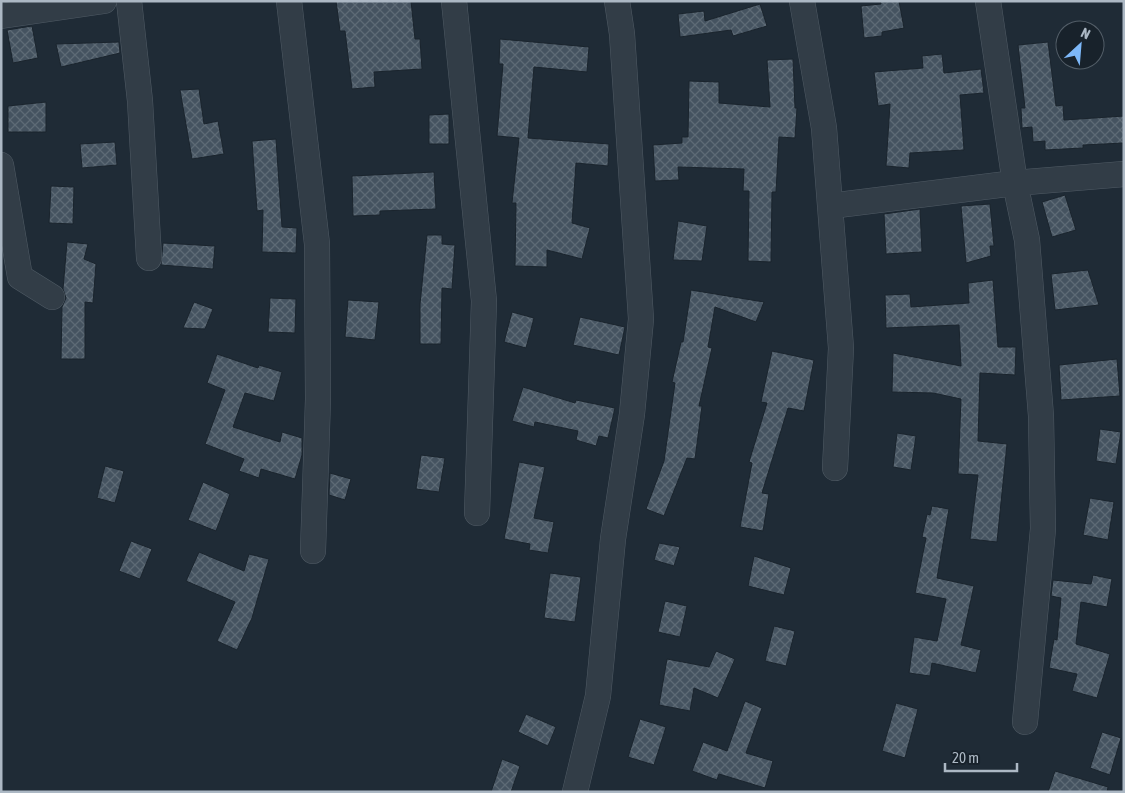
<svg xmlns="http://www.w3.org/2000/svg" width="1125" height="793" font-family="'Asap Condensed',sans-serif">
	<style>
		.building { fill: url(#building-cross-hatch); stroke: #1a242d }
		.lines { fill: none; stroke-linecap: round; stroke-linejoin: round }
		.street-casing { stroke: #505b65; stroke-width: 26 }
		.street { stroke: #323d47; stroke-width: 25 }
	</style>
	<defs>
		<pattern id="building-cross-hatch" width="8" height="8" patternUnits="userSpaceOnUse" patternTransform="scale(1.25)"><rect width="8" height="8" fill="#455360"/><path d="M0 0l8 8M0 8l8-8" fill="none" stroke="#5d6a75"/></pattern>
	</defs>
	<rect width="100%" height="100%" fill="#1f2b36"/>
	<!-- building -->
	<path class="building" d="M336,1H411L415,39H420L422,69L374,72L375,87L352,89L345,31H340Z
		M880,1H899L904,28L882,32V36L864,38L861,6L881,4Z
		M760,4L767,26L733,36L731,30L680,37L678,14L704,11L705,21Z
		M32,26L38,58L13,63L7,30Z
		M500,39L589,47L587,72L534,67L528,138L609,144L608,166L576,163L572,223L590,228L582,259L547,250V267L515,266L516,203H512L519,138L497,136L503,64H499Z
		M119,42L120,53L61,67L56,44Z
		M1048,42L1056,106L1063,105L1064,120L1124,116V143L1083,145V148L1045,150V141L1033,142L1032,127L1022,128L1021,108H1025L1018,45Z
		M942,54L944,73L981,69L984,93L960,95L964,150L910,153L909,168L886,166L890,104L878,106L874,72L923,68L922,56Z
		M793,59L795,108H797L795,138L779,137L776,192H772L771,262L748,261L749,191H743L744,169L678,167L679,180L655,181L653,145L682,143V137H688L689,81L719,82V103L770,107L767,60Z
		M199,89L204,124L218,121L224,154L192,159L180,90Z
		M46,102V132H8V106Z
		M449,114V144H429V115Z
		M276,139L282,227L297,228L296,253L262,252L263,210L257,211L252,141Z
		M115,142L117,165L82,168L80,144Z
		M434,172L436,209L380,211V215L353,216L352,176Z
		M51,186L74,187L73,224L49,223Z
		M1065,195L1076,230L1052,237L1042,202Z
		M990,204L994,246H990L991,256L966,263L961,206Z
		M920,209L922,252L886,254L884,214Z
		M678,221L707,226L702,261L673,260Z
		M427,235H442V244L455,245L452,289L442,288L441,344H420V304Z
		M67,242L88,244L84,259L96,264L93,303L85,302V359H61L62,307L66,298L63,289Z
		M163,243L215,246L213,269L161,265Z
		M1088,270L1099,305L1055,310L1051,274Z
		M993,280L998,347H1016L1015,375L980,373L978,441L1007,444L997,542L970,539L978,475L958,474L961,399L933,393L892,392L893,353L961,366L959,325L886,328L885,295L910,294L911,307L969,303L968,283Z
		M691,290L764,302L756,322L715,307L708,347L712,348L699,406H702L695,459L687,458L664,516L646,509L664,461L675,383L672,382L681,342H683Z
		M270,298L296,299L295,333L268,332Z
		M348,300L379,302L375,340L345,337Z
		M194,302L213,309L205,329L183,328Z
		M512,312L534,318L526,348L504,342Z
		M580,317L625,327L619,355L573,345Z
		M772,351L814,360L804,411L788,408L762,493L769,494L763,531L740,527L752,463L749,462L767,403L761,402Z
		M217,354L258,368L259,365L282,372L274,401L245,393L233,427L280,442L282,432L302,438V455L295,479L261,469L259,478L239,471L244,459L205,444L225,390L207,383Z
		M1117,359L1120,396L1061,400L1059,365Z
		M523,387L575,403L576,400L615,408L608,438L599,436L596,446L576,440L578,431L535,422L534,427L512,421Z
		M1100,429L1121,432L1116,464L1096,461Z
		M897,433L916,436L911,470L893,467Z
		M421,455L445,458L439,492L416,489Z
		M519,462L545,467L534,518L554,522L548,553L529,550L530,544L504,539Z
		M105,466L124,471L115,503L97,498Z
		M330,473L351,479L345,500L329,495Z
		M203,482L230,494L216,531L188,520Z
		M1090,498L1114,502L1108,540L1083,535Z
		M932,506L949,509L937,578L974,586L961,645L981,650L976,673L932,663L930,676L909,673L914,637L937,641L946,599L915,593L926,538L922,537L927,514L930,515Z
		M131,541L152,549L140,579L119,571Z
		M659,543L680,547L674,566L654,560Z
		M199,552L244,571L249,554L269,559L252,618L237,650L217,641L235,602L186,581Z
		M754,556L791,568L784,595L748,586Z
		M550,573L581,577L575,622L544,618Z
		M1093,575L1112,579L1107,607L1081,602L1076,644L1110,654L1097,698L1072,691L1077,674L1049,668L1054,639L1057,640L1061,598L1051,596L1053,580L1091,584Z
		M665,601L687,606L680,637L658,632Z
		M774,626L795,631L786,666L765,661Z
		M716,651L735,659L718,698L694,688L690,711L659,705L667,659L709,667Z
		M745,701L762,708L746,753L773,761L765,788L719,774L717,780L692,771L703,742L727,751Z
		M896,703L918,709L905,758L882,751Z
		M526,714L556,727L548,746L518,732Z
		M640,719L666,727L654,765L628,757Z
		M1102,732L1121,738L1110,775L1090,768Z
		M502,759L520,766L511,792H491Z
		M1055,771L1108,787L1107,792H1048Z"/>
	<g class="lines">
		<defs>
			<path id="street" d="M129,1L140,101L149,258
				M289,1L317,244L318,399L313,551
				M454,1L484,301L477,513
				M802,1L824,128L841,348L835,468
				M988,1L1015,183L1027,240L1041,416L1043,529L1025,722
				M1,16L104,1
				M1,165L20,277L52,297
				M830,206L1015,183L1124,174
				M575,792L598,696L613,539L632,414L641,319L622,34L617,1"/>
		</defs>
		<!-- street casing -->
		<use href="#street" class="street-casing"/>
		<!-- street -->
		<use href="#street" class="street"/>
	</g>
	<!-- border -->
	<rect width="1125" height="793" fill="none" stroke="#acb8c4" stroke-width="5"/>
	<!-- north arrow -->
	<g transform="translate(1080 45) rotate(26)"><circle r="24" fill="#18222b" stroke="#535e68"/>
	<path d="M0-4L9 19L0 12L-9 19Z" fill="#7db8f9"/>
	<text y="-8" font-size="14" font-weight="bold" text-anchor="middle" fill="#acb8c4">N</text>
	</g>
	<!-- scale -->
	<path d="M945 763v8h72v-8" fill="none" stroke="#acb8c4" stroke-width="2.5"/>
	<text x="952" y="763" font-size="15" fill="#acb8c4" stroke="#18222b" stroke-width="4" paint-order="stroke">20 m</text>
</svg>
